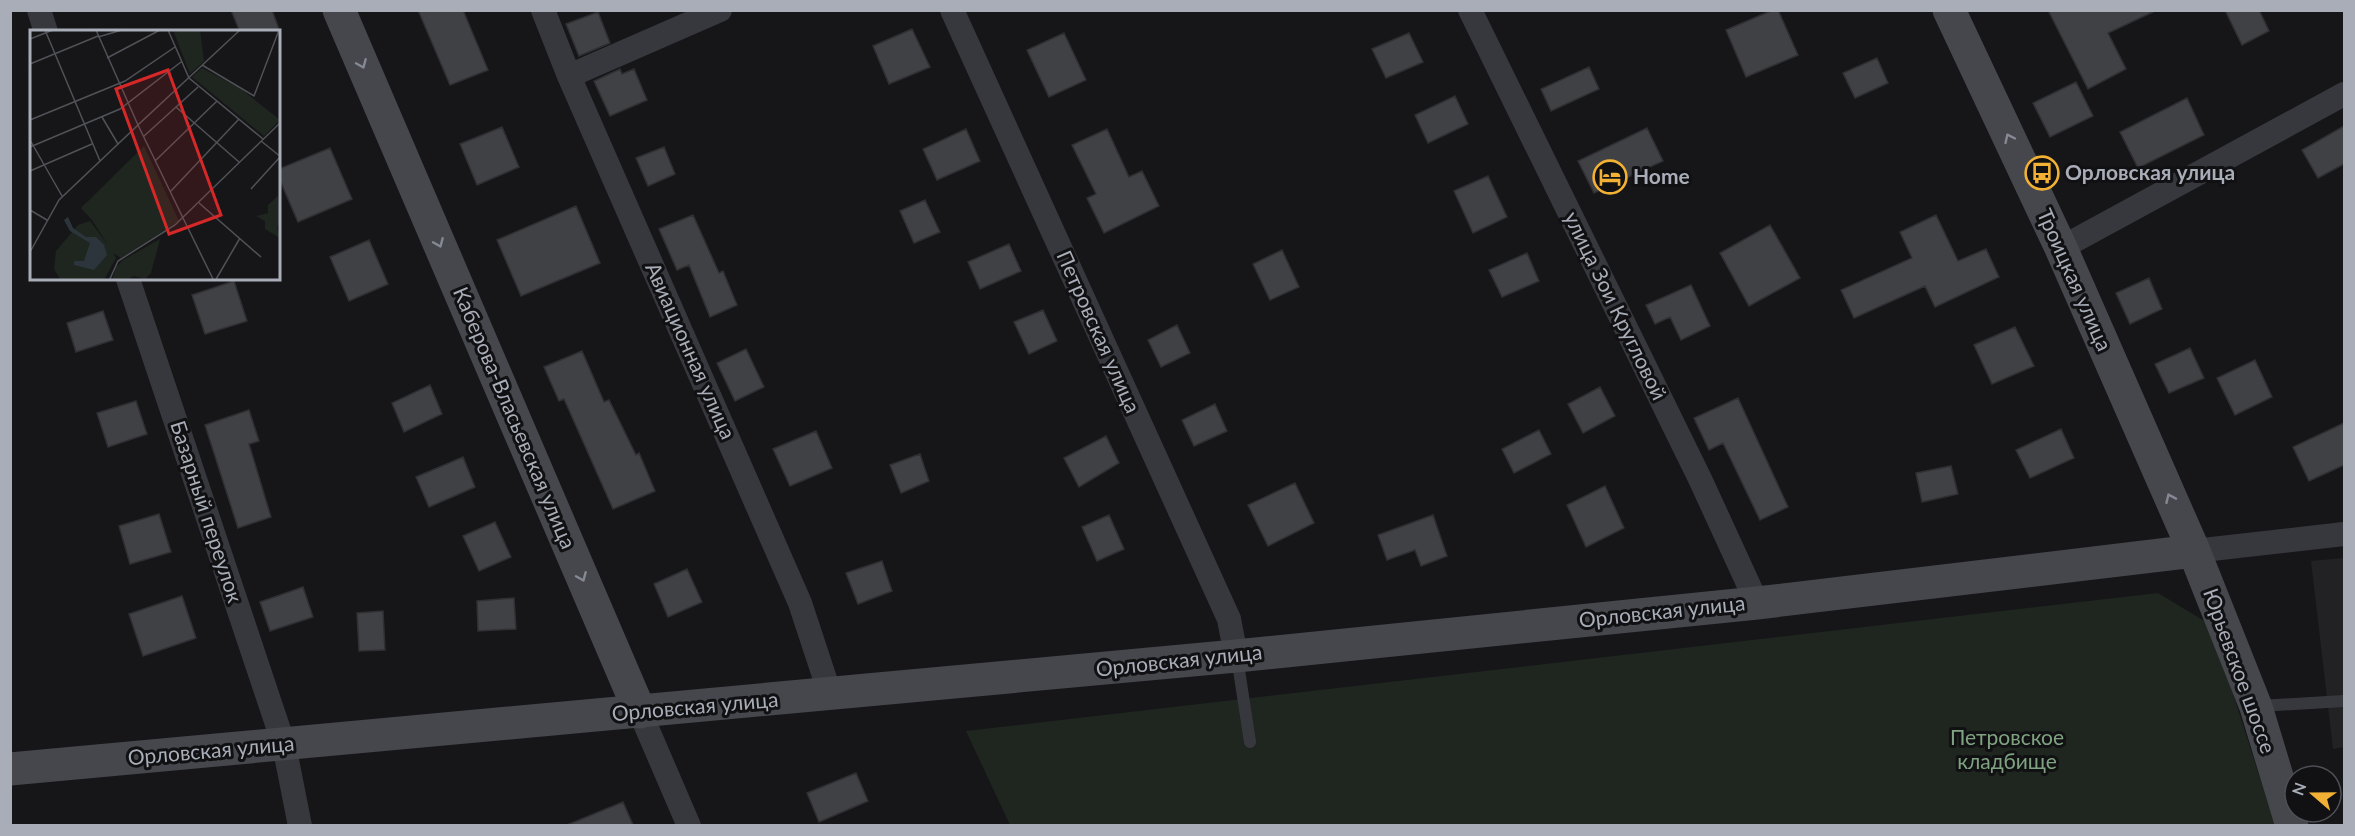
<svg xmlns="http://www.w3.org/2000/svg" width="2355" height="836" font-family="Lato,sans-serif">
	<style>
		.built { fill: #222225 }
		.green { fill: #1e261f }
		.building { fill: #404145; stroke: #303034; stroke-width: 1.5 }
		.lines { fill: none; stroke-linecap: round; stroke-linejoin: round }
		.lane { stroke: #37383d; stroke-width: 12 }
		.street { stroke: #37383d; stroke-width: 24 }
		.secondary { stroke: #45474d; stroke-width: 33 }
		.oneway { stroke: #858993 }
		.labels { text-anchor: middle; stroke-width: 6; stroke-linejoin: round; paint-order: stroke }
		.poi-label { font-size: 21px; font-weight: bold; fill: #a8adb8; stroke: #111113; text-anchor: start }
		.street-label { font-size: 21px; fill: #a8adb8; stroke: #111113 }
		.park-label { font-size: 21px; fill: #7fa381; stroke: #111113 }
		.inset-road { fill: none; stroke: #505258; stroke-width: 1.5 }
		.view { fill: #d62828; fill-opacity: 0.15; stroke: #d62828; stroke-width: 3 }
		.inset-edge { fill: none; stroke: #a8adb8; stroke-width: 3 }
	</style>
	<rect width="100%" height="100%" fill="#161618"/>
	<!-- built -->
	<path class="built" d="M2344,558V747L2333,749L2311,561Z"/>
	<!-- green -->
	<path class="green" d="M2158,593L2211,625L2275,825H1010L966,731Z"/>
	<!-- building -->
	<path class="building" d="M231,10H272L280,32H240Z
		M418,10H463L488,70L450,85Z
		M1773,10H1778L1798,55L1746,77L1726,30Z
		M2048,10H2157L2108,33L2126,69L2088,89Z
		M2225,10H2259L2269,31L2242,45Z
		M598,12L610,43L579,56L566,24Z
		M912,29L930,67L889,84L873,46Z
		M1064,33L1086,80L1049,97L1027,50Z
		M1409,33L1423,62L1386,78L1372,49Z
		M1877,58L1888,83L1855,98L1843,73Z
		M1589,67L1599,89L1551,111L1541,89Z
		M620,69L622,74L634,69L647,100L610,116L594,81Z
		M2076,82L2093,116L2050,137L2033,103Z
		M1455,96L1468,124L1428,143L1415,115Z
		M2187,98L2204,135L2138,168L2120,132Z
		M2344,126V164L2318,178L2302,150Z
		M502,127L519,167L477,185L460,144Z
		M1647,128L1663,161L1594,193L1578,161Z
		M966,129L980,161L937,180L923,149Z
		M1107,129L1129,177L1142,171L1159,206L1104,233L1087,198L1096,194L1072,145Z
		M664,147L675,174L648,186L636,158Z
		M330,148L352,199L298,222L279,178V169Z
		M1488,176L1507,217L1473,233L1454,191Z
		M925,200L940,232L914,243L900,211Z
		M576,206L600,263L521,296L497,240Z
		M693,215L719,273L723,271L737,305L710,317L689,265L677,270L659,229Z
		M1936,215L1958,261L1986,249L1999,277L1935,307L1925,286L1854,318L1841,290L1912,258L1900,232Z
		M1770,225L1800,278L1749,306L1720,253Z
		M369,240L388,284L349,301L330,257Z
		M1009,244L1021,271L980,289L968,262Z
		M1282,250L1299,287L1270,300L1253,264Z
		M1527,253L1539,281L1502,297L1489,270Z
		M2149,278L2162,309L2130,324L2116,293Z
		M234,281L247,321L205,334L192,295Z
		M1691,285L1710,326L1681,340L1670,317L1655,324L1646,305Z
		M1043,310L1057,341L1029,354L1014,322Z
		M103,311L113,340L76,352L67,323Z
		M1177,325L1190,353L1161,367L1148,340Z
		M2015,327L2034,366L1992,384L1974,345Z
		M2190,348L2204,378L2169,393L2155,364Z
		M746,349L764,387L735,401L717,363Z
		M582,351L604,402L609,400L636,455L639,453L655,491L613,509L564,399L559,401L544,367Z
		M2255,360L2272,397L2235,415L2217,378Z
		M430,385L442,414L404,432L392,403Z
		M1600,387L1615,416L1583,433L1568,404Z
		M1738,398L1788,507L1760,520L1723,443L1709,450L1694,418Z
		M136,401L147,434L108,447L97,413Z
		M1215,404L1227,431L1194,446L1182,420Z
		M249,410L259,441L249,444L271,517L238,528L205,425Z
		M2344,423V465L2309,481L2293,447Z
		M2061,429L2074,458L2030,478L2016,450Z
		M1539,430L1551,454L1514,473L1502,449Z
		M816,431L832,468L790,486L773,449Z
		M1106,436L1119,463L1079,487L1064,458Z
		M920,454L929,481L901,493L890,465Z
		M463,457L475,487L429,507L416,477Z
		M1951,466L1958,494L1922,502L1916,473Z
		M1295,483L1314,523L1268,546L1248,505Z
		M1605,486L1624,528L1586,547L1567,505Z
		M159,514L171,552L130,564L119,526Z
		M1109,515L1124,549L1097,561L1082,527Z
		M1433,515L1447,556L1421,566L1415,550L1387,560L1378,535Z
		M495,522L511,557L479,571L463,536Z
		M882,561L892,591L858,604L846,573Z
		M687,569L702,602L668,617L654,584Z
		M303,587L313,617L270,631L260,602Z
		M182,596L196,638L143,656L129,614Z
		M514,598L516,629L478,631L477,601Z
		M383,611L385,650L359,651L357,613Z
		M856,773L868,801L819,822L807,793Z
		M623,802L633,825H567Z"/>
	<g class="lines">
		<!-- lane -->
		<path class="lane" d="M1237,657L1250,742
			M2259,706L2344,701"/>
		<!-- street -->
		<path class="street" d="M39,10L46,32
			M543,10L569,76L800,603L830,694
			M952,10L1229,619L1236,656
			M1470,10L1701,481L1757,603
			M569,76L720,10
			M2061,248L2344,94
			M128,279L284,745L300,826
			M2194,551L2344,534
			M640,712L689,826"/>
		<!-- secondary -->
		<path class="secondary" d="M339,10L640,712
			M1949,10L2061,248L2194,551L2256,707L2292,826
			M10,769L1236,656L1757,603L2194,551"/>
	</g>
	<!-- one-way arrows -->
	<defs><path id="oneway-chevron" d="M-2-3.5L2.5 0L-2 3.5" fill="none" stroke-width="1.6" stroke-linecap="round" stroke-linejoin="round" transform="scale(1.5)"/></defs>
	<g class="oneway">
		<use href="#oneway-chevron" transform="translate(362 64) rotate(67)"/>
		<use href="#oneway-chevron" transform="translate(2009 138) rotate(-115)"/>
		<use href="#oneway-chevron" transform="translate(439 243) rotate(67)"/>
		<use href="#oneway-chevron" transform="translate(2170 498) rotate(-114)"/>
		<use href="#oneway-chevron" transform="translate(582 577) rotate(67)"/>
	</g>
	<!-- icons -->
	<defs>
		<symbol id="bus-ring" viewBox="-11 -11 22 22"><circle r="9.5" fill="#111113" stroke="#f2b134" stroke-width="1.5"/><path d="M-5-6H5V4H4V6H2V4H-2V6H-4V4H-5ZM-3.5-4V0h7V-4ZM-3.5 1.2v1.5H-2V1.2ZM2 1.2v1.5H3.5V1.2Z" fill="#f2b134"/></symbol>
		<symbol id="hotel-ring" viewBox="-11 -11 22 22"><circle r="9.5" fill="#111113" stroke="#f2b134" stroke-width="1.5"/><path d="M-6-4.5h1.5V1H6V5H4.5V3h-9V5H-6ZM-4 0a1.8 1.8 0 1 1 3.6 0ZM.5 0V-2.5h3Q6-2.5 6 0Z" fill="#f2b134"/></symbol>
	</defs>
	<g fill-rule="evenodd">
		<use href="#bus-ring" x="2023" y="154" width="38" height="38"/>
		<use href="#hotel-ring" x="1591" y="158" width="38" height="38"/>
	</g>
	<g class="labels">
		<!-- poi labels -->
		<g class="poi-label">
			<text x="2065" y="180">Орловская улица</text>
			<text x="1633" y="184">Home</text>
		</g>
		<!-- street labels -->
		<g class="street-label">
			<text transform="translate(2074 280) rotate(66)" y="7">Троицкая улица</text>
			<text transform="translate(1615 306) rotate(64)" y="7">улица Зои Кругловой</text>
			<text transform="translate(1098 332) rotate(66)" y="7">Петровская улица</text>
			<text transform="translate(690 351) rotate(66)" y="7">Авиационная улица</text>
			<text transform="translate(514 418) rotate(67)" y="7">Каберова-Власьевская улица</text>
			<text transform="translate(206 512) rotate(72)" y="7">Базарный переулок</text>
			<text transform="translate(1662 612) rotate(-6)" y="7">Орловская улица</text>
			<text transform="translate(1179 661) rotate(-6)" y="7">Орловская улица</text>
			<text transform="translate(2239 671) rotate(70)" y="7">Юрьевское шоссе</text>
			<text transform="translate(695 707) rotate(-5)" y="7">Орловская улица</text>
			<text transform="translate(211 751) rotate(-5)" y="7">Орловская улица</text>
		</g>
		<!-- park labels -->
		<g class="park-label">
			<text x="2007" y="745">Петровское<tspan x="2007" dy="24">кладбище</tspan></text>
		</g>
	</g>
	<!-- overview -->
	<g transform="translate(30 30)">
		<rect width="250" height="250" fill="#161618"/>
		<path d="M143,0H170L174,31L160,44ZM172,38L210,58L250,90L234,106L162,47ZM114,116L149,191L91,228L83,223L86,228L74,250H31L24,239L26,221L48,195L60,191L78,215L62,190L51,178ZM248,166L251,193L247,197L250,208L235,199V191L226,186L238,183V175ZM130,209L121,243L115,249L104,246L97,250H82L86,237L93,230Z" fill="#1e261f"/>
		<path d="M38,187L43,198L56,207H66L74,215L77,225L64,240L44,235V231H54L60,213L40,201L34,190Z" fill="#2c353c"/>
		<path class="inset-road" d="M15,0L70,131M138,0L159,48L233,109M68,7L92,0M0,9L23,0M77,28L130,0M0,34L68,6M172,35L224,66L249,0M146,77L209,132M72,87L88,114M0,90L95,51L145,17M113,107L168,57M0,110L32,166M231,111L251,127M0,117L90,79L151,32M125,131L187,71M0,141L62,114M221,159L250,127M140,162L209,89M169,173L231,227M0,180L17,190M153,188L184,251M153,188L108,95L210,0M0,222L29,170L108,95L66,0M79,251L88,231L145,195L251,92M185,251L210,208"/>
		<path class="view" d="M138,40L191,185L139,204L86,59Z"/>
		<rect width="250" height="250" class="inset-edge"/>
	</g>
	<!-- border -->
	<rect width="2355" height="836" fill="none" stroke="#a8adb8" stroke-width="24"/>
	<!-- north arrow -->
	<g transform="translate(2313 794) rotate(290)"><circle r="28" fill="#111113" stroke="#4d4f55" stroke-width="1.5"/>
	<path d="M0-4.5L10 22L0 15L-10 22Z" fill="#f2b134"/>
	<text y="-9" font-size="16" font-weight="bold" text-anchor="middle" fill="#a8adb8">N</text>
	</g>
</svg>
